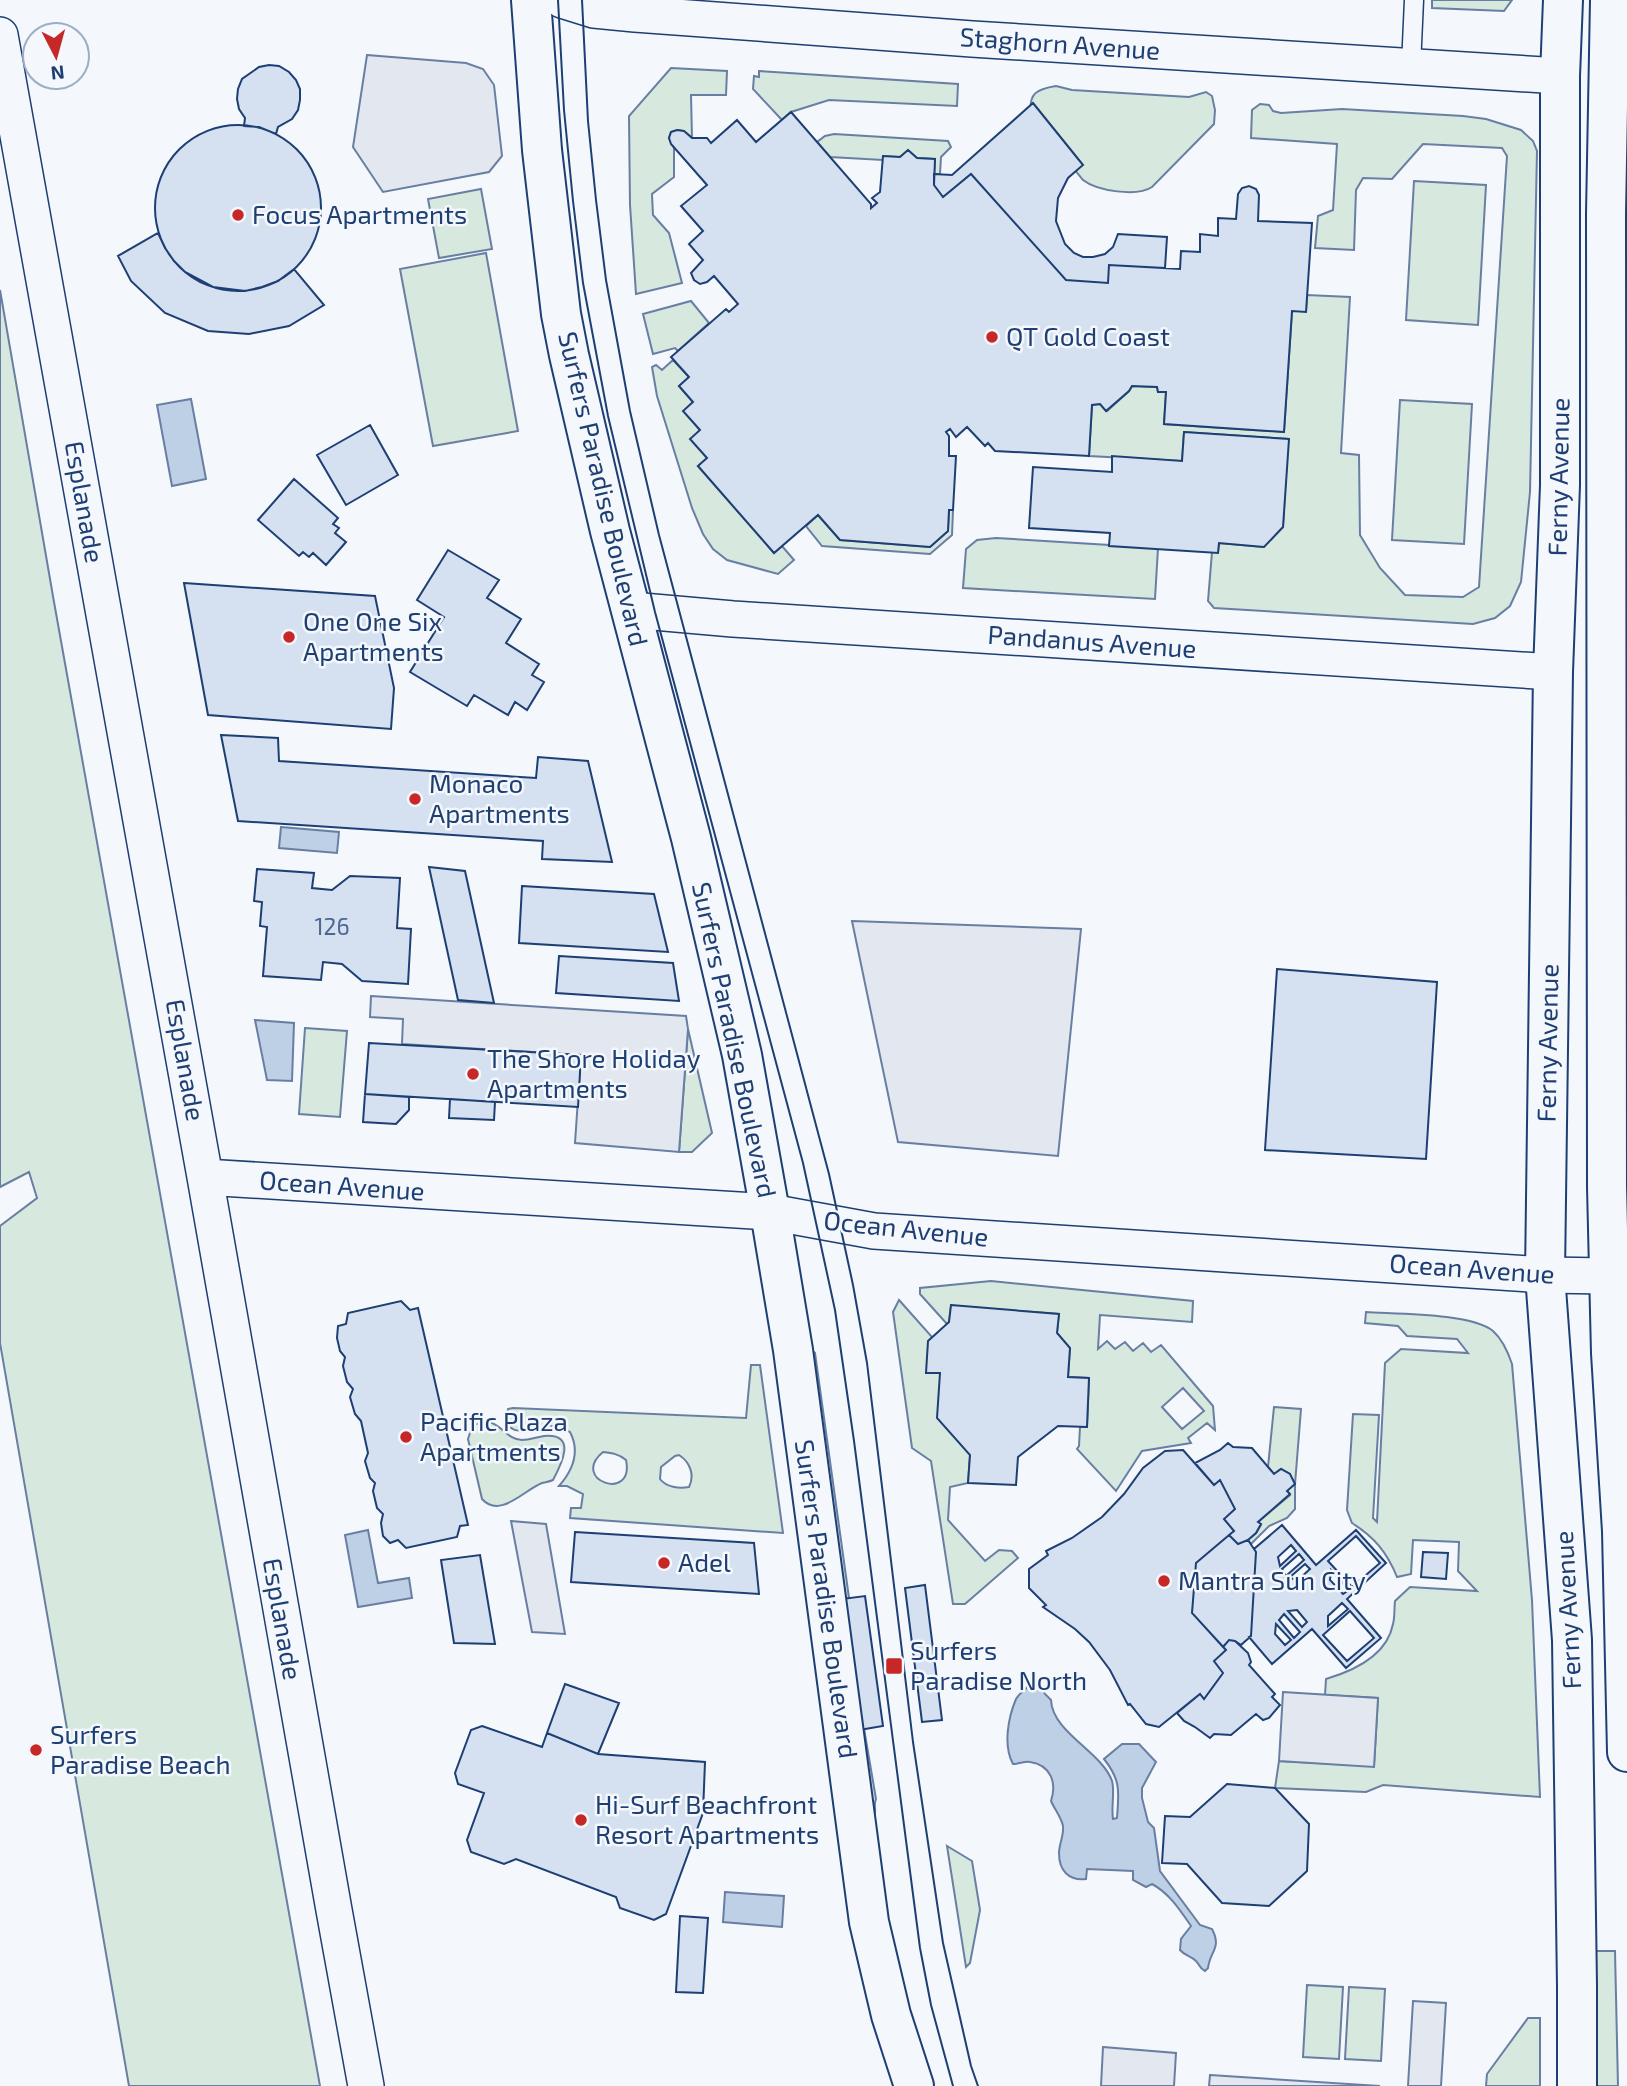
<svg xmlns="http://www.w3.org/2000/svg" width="1627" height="2086" font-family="'Exo 2',sans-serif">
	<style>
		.green { fill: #d7e8df; stroke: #687fa3; stroke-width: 2; fill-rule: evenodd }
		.parking { fill: #e3e8f0; stroke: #687fa3; stroke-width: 2 }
		.water { fill: #bed0e5; stroke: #687fa3; stroke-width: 2 }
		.building { fill: #d5e0f0; stroke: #1d3f73; stroke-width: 2; fill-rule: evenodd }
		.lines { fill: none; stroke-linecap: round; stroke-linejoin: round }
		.lane-casing { stroke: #1d3f73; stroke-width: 21 }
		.street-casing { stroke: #1d3f73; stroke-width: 38 }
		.secondary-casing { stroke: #1d3f73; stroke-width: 42 }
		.highway-casing { stroke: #1d3f73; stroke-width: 42 }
		.lane { stroke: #f4f7fb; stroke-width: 18 }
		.street { stroke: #f4f7fb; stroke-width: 35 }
		.secondary { stroke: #f4f7fb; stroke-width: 38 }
		.highway { stroke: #f4f7fb; stroke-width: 38 }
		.tram { stroke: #1d3f73; stroke-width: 2 }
		.poi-dot { fill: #c62828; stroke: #f4f7fb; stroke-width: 2.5 }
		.labels { text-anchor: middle; stroke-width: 5; stroke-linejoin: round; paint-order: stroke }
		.number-label { font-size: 23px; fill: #4b6792 }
		.street-label { font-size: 26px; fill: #1d3f73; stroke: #f4f7fb }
		.poi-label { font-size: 26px; fill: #1d3f73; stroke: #f4f7fb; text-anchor: start }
	</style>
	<rect width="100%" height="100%" fill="#f4f7fb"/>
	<!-- green -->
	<path class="green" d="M1432,0H1512L1504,11L1432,8Z
		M671,68L727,71L726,95H691L692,138C685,131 681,128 671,132L669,138L674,148V177L652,194L653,215L669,233L682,283L636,294L630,205L629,116Z
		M759,71L958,84L957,106L829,100L791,112L782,120L753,89L754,76L759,77Z
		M1056,86L1072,90L1189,97L1206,92L1212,96L1215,110L1214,124L1152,187C1137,197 1097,191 1083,180L1031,115C1028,93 1037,89 1056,86Z
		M1260,104L1269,105L1273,111L1281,113L1342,109L1463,116L1486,119L1521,130L1533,141L1537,151L1530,492L1521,582L1510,606L1495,618L1473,624L1214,608L1208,601L1212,552H1218L1219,543L1263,547L1283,527L1288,439L1184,432L1182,461L1089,456L1092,405L1100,404L1107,411L1129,391L1132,386L1157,387L1158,392H1166L1164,424L1284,432L1292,311H1306L1307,295L1350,297L1341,453L1359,455L1360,535L1380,568L1405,595L1463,597L1479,587L1507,156L1502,148L1423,144L1392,179L1363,178L1356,190L1354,250L1315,248L1318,216L1333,210L1337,144L1251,138L1252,110Z
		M834,134L948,141L951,147L941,157L940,174H934L935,159L917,158L908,150L900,157L883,156V160L830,157L817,142L825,136Z
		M1414,181L1486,185L1478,325L1406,320Z
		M481,189L492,249L439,258L428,199Z
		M486,253L518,431L433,446L400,269Z
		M0,290L54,602L320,2086H129L0,1343V1226L37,1198L29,1172L0,1187Z
		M691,301L709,323L678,351L675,348L653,354L643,314Z
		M673,360L689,377L679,386L693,402L684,411L700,430L707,458L698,466L774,553L782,546L794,560L778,574L727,560L713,549L703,534L692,508L657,396L652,367L656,365L662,370Z
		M1400,400L1472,404L1464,544L1392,540Z
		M949,510H953L952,535L930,554L822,546L806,526L818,515L840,540L930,547L948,531Z
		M996,538L1158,548L1155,599L963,588L966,549L977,540Z
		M305,1028L347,1031L340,1117L299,1114Z
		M688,1029L712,1133L692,1152H679Z
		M991,1281L1193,1301L1192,1322L1100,1315L1098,1349L1107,1341L1115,1349L1125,1342L1133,1351L1143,1343L1151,1352L1161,1345L1213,1406L1215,1430L1207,1423L1188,1438L1191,1443L1142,1451L1116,1491L1077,1449L1079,1446L1080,1427H1087L1089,1378L1068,1377L1070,1348L1057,1333L1059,1314L951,1306L949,1322L947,1324L920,1294V1288ZM1183,1388L1204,1411L1182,1429L1162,1407Z
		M899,1300L932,1337L927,1373H940L970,1455L968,1483L950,1487L948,1520L985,1561L999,1550L1012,1551L1018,1558L965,1604H953L931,1461L912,1448L893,1312Z
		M1366,1312C1396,1314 1472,1313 1493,1331C1503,1340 1508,1352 1512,1364L1532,1600L1540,1797L1383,1785L1366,1792L1275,1788L1279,1761L1374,1766L1378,1698L1325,1695L1326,1679C1353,1671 1387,1656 1393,1624C1395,1617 1394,1609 1395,1601L1410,1587L1477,1591L1458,1571L1459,1542L1413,1540L1411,1574L1397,1577C1387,1552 1374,1537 1352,1523L1347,1510L1353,1414L1379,1415L1373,1518L1377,1522L1385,1363L1401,1349L1468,1353L1457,1339L1407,1336L1398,1326L1365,1323Z
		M803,1342L815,1353L849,1598L842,1599L876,1799C873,1805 877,1811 874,1817Z
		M751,1365H760L783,1533L570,1518L571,1508H581L583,1494L567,1486H559C573,1470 580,1451 570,1432C565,1430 559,1426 554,1426C538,1424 501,1446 508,1409L513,1408L746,1418ZM603,1452C612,1453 619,1454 626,1460C635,1503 569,1480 603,1452ZM679,1455C690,1462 695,1475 689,1487C679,1489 666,1487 660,1479L661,1467L675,1456Z
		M1274,1407L1301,1409L1295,1484V1509L1287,1518L1269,1526L1251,1544L1248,1540L1256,1533L1261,1525L1258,1522L1290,1495L1287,1491L1290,1474L1281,1469L1274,1474L1268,1467Z
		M489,1422C502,1425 508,1440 522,1440C529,1440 537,1437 544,1436C578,1433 561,1465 553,1480C549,1482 545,1482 542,1483C524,1490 500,1519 482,1499L468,1439L472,1427L479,1423Z
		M947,1846L972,1861L980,1910L970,1963L966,1967Z
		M1593,1951H1615L1618,2086H1593Z
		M1307,1985L1343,1987L1339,2059L1303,2057Z
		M1349,1987L1385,1989L1381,2061L1345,2059Z
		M1528,2018H1540V2086H1486L1487,2074Z"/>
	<!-- parking -->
	<path class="parking" d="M367,55L466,63L483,69L494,85L502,156L489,172L383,192L353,147Z
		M852,921L1081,929L1058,1156L898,1142Z
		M371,996L686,1016L688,1029L679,1152L575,1143L581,1055L402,1044L403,1019L370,1017Z
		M511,1521L546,1524L565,1634L532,1632Z
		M1283,1692L1378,1698L1374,1767L1279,1761Z
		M1413,2001L1446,2003L1441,2086H1408Z
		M1103,2047L1176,2053L1174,2086H1101Z
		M1210,2075L1380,2086H1209Z"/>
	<!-- water -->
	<path class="water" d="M191,399L206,479L172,486L157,405Z
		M281,827L339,832L337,853L279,848Z
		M255,1020L294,1023L292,1081L267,1080Z
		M368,1530L378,1583L409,1578L412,1598L358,1607L345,1535Z
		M1036,1681L1039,1682L1045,1694L1051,1700C1052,1732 1102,1752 1112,1781C1115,1790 1111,1808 1113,1819L1117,1818C1119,1792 1121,1780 1104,1759L1122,1744H1139L1156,1762L1142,1788V1798L1148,1822L1154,1828L1160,1871L1200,1925L1212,1929C1222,1948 1210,1951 1208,1968L1205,1971C1199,1968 1200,1965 1196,1961C1191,1956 1185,1956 1180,1950L1181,1939L1191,1926C1180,1910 1169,1893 1152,1884L1146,1887L1133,1880V1871L1087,1869L1086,1879C1069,1881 1059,1871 1059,1853C1059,1844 1064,1836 1063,1826C1061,1817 1055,1810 1051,1801C1057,1783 1051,1765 1030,1762C1025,1761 1019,1764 1013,1764C1003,1746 1008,1718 1016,1699C1020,1692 1027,1690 1030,1683Z
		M725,1892L784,1896L782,1927L723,1922Z"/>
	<!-- building -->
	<path class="building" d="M269,65L279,66L289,72L296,80L300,89V100L298,110L292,119L278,127L276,134L259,127L244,126L245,118L239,109L237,99L238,89L242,79L259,67Z
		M1033,103L1083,165L1068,178L1058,198L1056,221L1065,244L1074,253L1083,257H1093L1105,254L1113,247L1118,234L1167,237L1165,268L1109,265L1108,283L1066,280L971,174L943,197L934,185V174L952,175Z
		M791,112L871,204V208L877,203L872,198L880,192L883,156L900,157L908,150L917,158L935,159L934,185L943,197L971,174L1066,280L1108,283L1109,265L1180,269L1181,251L1200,252V234L1218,236V218L1236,219L1238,194L1242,188L1249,186L1256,189L1259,195L1258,221L1312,223L1306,312L1292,311L1284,432L1164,424L1166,392H1158L1157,387L1132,386L1129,391L1106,411L1100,404L1092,405L1089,456L995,451L988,443L985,446L967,427L956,437L950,429L946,432L949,436V456H956L953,510H949L948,531L930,547L840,540L818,515L774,553L698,466L707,458L690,439L700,430L683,411L693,402L679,386L689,377L671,357L726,309L729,312L738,304L714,276L707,282L700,284L694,280L691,273L703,260L689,244L703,231L681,206L707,185L671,144L669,138L671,132L677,130L684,131L692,138H707L711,143L737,120L756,142Z
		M155 208a83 83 0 1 1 166 0a83 83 0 1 1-166 0Z
		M158,233L165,248L174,261L185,272L213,287L245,291L262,287L278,281L294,269L324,305L289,326L249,334L208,331L165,313L131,281L118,256Z
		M370,425L398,475L346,505L317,455Z
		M1184,432L1289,439L1283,527L1264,547L1219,543L1218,553L1109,546L1110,533L1029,528L1033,467L1112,472V456L1182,461Z
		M294,479L338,518L333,524L339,528L335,533L346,542L326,565L313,553L309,557L303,552L299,556L258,520Z
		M448,550L499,580L487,598L521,619L506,643L539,664L532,675L544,682L527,710L515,702L508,715L474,695L467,706L410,672L444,617L417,600Z
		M184,583L375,596L394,688L391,729L208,715Z
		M221,735L278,738L279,761L536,778L538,757L588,761L612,862L542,859L543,841L238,821Z
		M429,867L465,871L494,1003L458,1000Z
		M257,869L314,873L312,888L332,890L350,876L400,878L397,928L411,929L408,984L362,981L342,964L323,962L321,980L263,976L267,927L260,926L262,902L254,901Z
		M522,886L654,894L668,952L519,943Z
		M559,956L673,963L679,1001L556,993Z
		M1277,969L1437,982L1426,1159L1265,1150Z
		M369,1043L581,1055L578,1107L365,1094Z
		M365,1094L409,1097V1110L396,1124L363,1122Z
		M450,1099L495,1102L494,1120L449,1118Z
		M401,1301L410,1310L418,1308L468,1525L460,1526L457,1537L406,1548L398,1540L390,1543L383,1536L381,1523L383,1514L377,1508L373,1491L375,1483L370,1478L365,1461L368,1453L361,1421L355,1414L350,1397L353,1389L347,1382L343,1366L345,1357L340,1351L337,1338L338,1326L346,1324L348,1313Z
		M951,1305L1059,1314L1057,1333L1070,1348L1068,1377L1089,1378L1087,1427L1058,1426L1018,1457L1016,1485L968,1483L970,1455L937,1418L940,1373H926L928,1341L949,1322Z
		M1228,1443L1233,1447L1252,1448L1274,1474L1281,1469L1290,1474L1295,1484L1287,1491L1290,1494L1258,1522L1261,1524L1256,1533L1248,1540L1238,1544L1229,1535L1234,1531L1224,1519L1235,1509L1220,1480L1214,1485L1195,1463L1220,1450Z
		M1183,1450L1214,1485L1220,1480L1235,1509L1224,1519L1234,1531L1196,1563L1192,1613L1226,1650L1214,1661L1223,1673L1204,1699L1200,1694L1159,1727L1146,1724L1130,1704L1128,1705L1110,1670L1089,1642L1075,1629L1043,1607L1046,1605L1029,1588V1569L1048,1555L1046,1551L1072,1538L1102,1517L1124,1494L1143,1468L1165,1451Z
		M1282,1525L1316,1565L1356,1530L1386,1563L1347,1599L1381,1638L1346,1668L1312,1629L1272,1664L1249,1637L1251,1636L1256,1552L1254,1549ZM1356,1536L1380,1563L1352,1587L1328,1561ZM1291,1545L1296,1551L1280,1566L1278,1557ZM1299,1554L1304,1560L1286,1576L1282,1569ZM1305,1564L1310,1569L1298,1580L1289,1578ZM1331,1570L1349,1590L1343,1594L1330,1580ZM1342,1603L1348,1609L1328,1626V1616ZM1297,1610L1307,1622L1302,1627L1288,1611ZM1350,1611L1374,1638L1347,1661L1323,1635ZM1284,1614L1300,1632L1294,1638L1279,1620ZM1276,1624L1291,1640L1285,1645L1275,1634Z
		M575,1532L754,1543L759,1594L571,1582Z
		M1229,1535L1238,1544L1248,1540L1256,1552L1251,1636L1241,1645L1235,1641L1229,1640L1223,1647L1192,1613L1196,1563Z
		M1423,1552L1448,1553L1446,1579L1421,1577Z
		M480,1555L495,1644L454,1643L441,1560Z
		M925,1585L942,1720L922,1722L905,1588Z
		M865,1596L883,1726L859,1730L842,1599Z
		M1229,1640L1235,1641L1248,1653L1251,1662L1249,1665L1275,1694L1272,1697L1280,1705L1269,1718L1263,1720L1256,1714L1231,1735L1214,1734L1210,1738L1195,1727L1184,1721L1177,1713L1200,1694L1204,1699L1223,1673L1214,1661L1226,1650L1223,1647Z
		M565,1684L619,1703L598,1754L547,1733Z
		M482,1726L542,1747L547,1733L598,1754L705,1762L703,1813L666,1914L654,1920L620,1908L616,1897L516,1859L504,1864L471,1852L467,1840L484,1793L458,1784L455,1773L471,1730Z
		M1227,1784L1275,1788L1309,1824L1307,1871L1269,1906L1222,1903L1187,1864L1162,1863L1165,1816L1190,1817Z
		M680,1916L708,1918L703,1993L676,1992Z"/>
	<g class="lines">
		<defs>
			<path id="lane" d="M1411,66L1414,0"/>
			<path id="street" d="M562,0L594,10L635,14L972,39L1560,76
				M0,35L205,1177L334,1910L366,2086
				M631,610L733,619L1553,672
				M205,1177L770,1212L874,1231L1545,1275L1608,1276"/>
			<path id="secondary" d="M531,0L542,150L561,314L569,355L610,531L691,838L742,1055L770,1212L793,1350L869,1922L891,2015L914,2086"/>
			<path id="highway" d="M1563,0L1560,76V485L1553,672L1545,1275L1572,1640L1577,1986V2086
				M1610,0L1606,214L1607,1187L1611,1353L1622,1531L1627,1752"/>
		</defs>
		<!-- lane casing -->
		<use href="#lane" class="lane-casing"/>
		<!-- street casing -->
		<use href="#street" class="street-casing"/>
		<!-- secondary casing -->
		<use href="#secondary" class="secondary-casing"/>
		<!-- highway casing -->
		<use href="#highway" class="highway-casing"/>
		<!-- lane -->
		<use href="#lane" class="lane"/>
		<!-- street -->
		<use href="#street" class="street"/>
		<!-- secondary -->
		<use href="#secondary" class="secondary"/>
		<!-- highway -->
		<use href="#highway" class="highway"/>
		<!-- tram -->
		<path class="tram" d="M558,0L564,110L573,201L583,283L608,416L655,612L803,1163L835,1310L854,1441L920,1948L931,2005L953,2086
			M582,0L588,121L596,200L606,280L630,411L659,535L829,1174L853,1285L867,1363L913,1742L943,1943L971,2066L978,2086"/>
	</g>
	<!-- markers -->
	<g class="poi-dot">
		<circle cx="238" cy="215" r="7"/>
		<circle cx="992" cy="337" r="7"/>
		<circle cx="289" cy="637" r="7"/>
		<circle cx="415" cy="799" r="7"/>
		<circle cx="473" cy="1074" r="7"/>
		<circle cx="406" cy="1437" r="7"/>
		<circle cx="664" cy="1563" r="7"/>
		<circle cx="1164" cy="1581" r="7"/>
		<rect x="885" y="1657" width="18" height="18" rx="3.5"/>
		<circle cx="36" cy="1750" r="7"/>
		<circle cx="581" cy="1820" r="7"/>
	</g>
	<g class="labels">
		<!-- number labels -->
		<g class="number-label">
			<text x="332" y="935">126</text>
		</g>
		<!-- street labels -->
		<g class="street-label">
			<text transform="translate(1060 44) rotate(4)" y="9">Staghorn Avenue</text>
			<text transform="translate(1559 477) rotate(-89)" y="9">Ferny Avenue</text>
			<text transform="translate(603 489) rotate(77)" y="9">Surfers Paradise Boulevard</text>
			<text transform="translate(84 502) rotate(80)" y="9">Esplanade</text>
			<text transform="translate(1092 642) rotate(4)" y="9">Pandanus Avenue</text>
			<text transform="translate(734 1040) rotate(78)" y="9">Surfers Paradise Boulevard</text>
			<text transform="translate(1548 1043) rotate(-89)" y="9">Ferny Avenue</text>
			<text transform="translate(185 1060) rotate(80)" y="9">Esplanade</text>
			<text transform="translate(342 1186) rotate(4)" y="9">Ocean Avenue</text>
			<text transform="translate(906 1229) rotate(6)" y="9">Ocean Avenue</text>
			<text transform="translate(1472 1269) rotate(4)" y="9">Ocean Avenue</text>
			<text transform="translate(826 1599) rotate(82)" y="9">Surfers Paradise Boulevard</text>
			<text transform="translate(1568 1610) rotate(-93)" y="9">Ferny Avenue</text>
			<text transform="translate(282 1619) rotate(80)" y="9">Esplanade</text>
		</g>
		<!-- poi labels -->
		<g class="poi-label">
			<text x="252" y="224">Focus Apartments</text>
			<text x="1006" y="346">QT Gold Coast</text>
			<text x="303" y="631">One One Six<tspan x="303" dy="30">Apartments</tspan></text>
			<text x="429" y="793">Monaco<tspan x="429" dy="30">Apartments</tspan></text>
			<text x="487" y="1068">The Shore Holiday<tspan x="487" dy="30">Apartments</tspan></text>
			<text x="420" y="1431">Pacific Plaza<tspan x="420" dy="30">Apartments</tspan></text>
			<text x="678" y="1572">Adel</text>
			<text x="1178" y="1590">Mantra Sun City</text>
			<text x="910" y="1660">Surfers<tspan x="910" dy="30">Paradise North</tspan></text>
			<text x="50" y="1744">Surfers<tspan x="50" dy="30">Paradise Beach</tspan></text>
			<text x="595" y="1814">Hi-Surf Beachfront<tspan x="595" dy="30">Resort Apartments</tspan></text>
		</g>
	</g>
	<!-- north arrow -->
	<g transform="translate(56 56) rotate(174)"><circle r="33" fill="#f4f7fb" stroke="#9eadc5" stroke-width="2"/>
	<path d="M0-5L12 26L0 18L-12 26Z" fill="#c62828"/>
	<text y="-10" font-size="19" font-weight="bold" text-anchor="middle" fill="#1d3f73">N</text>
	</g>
</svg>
